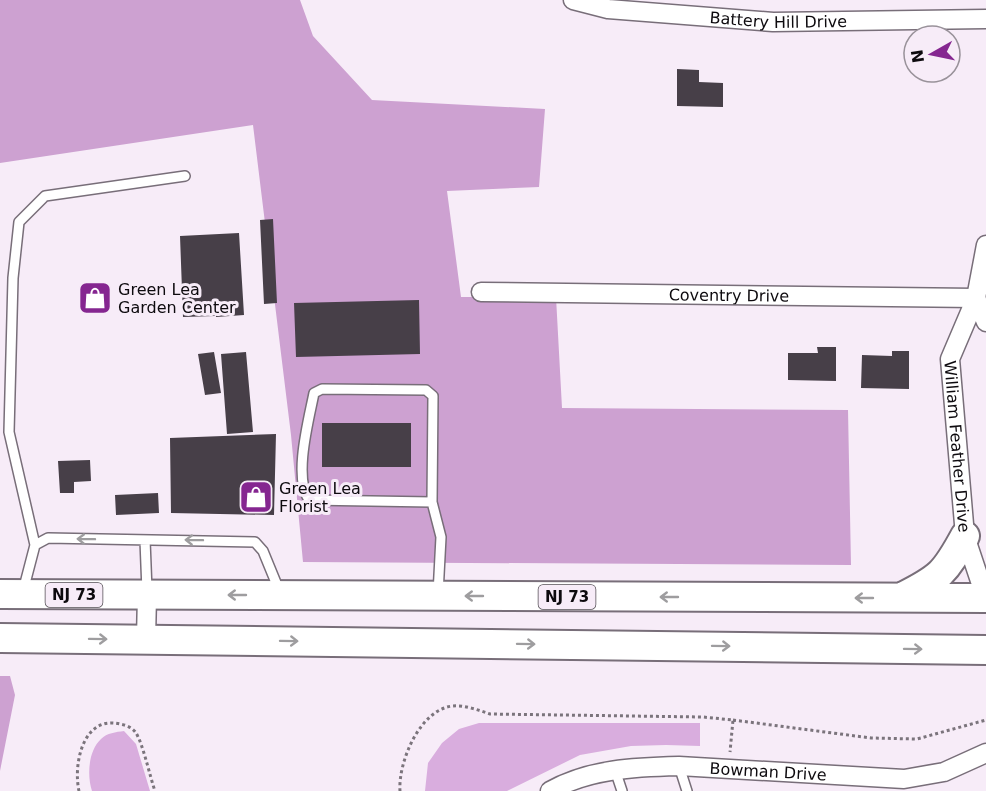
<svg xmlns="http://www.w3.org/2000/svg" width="986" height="791" font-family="'DejaVu Sans',sans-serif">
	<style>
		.forest { fill: #cda1d1 }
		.water { fill: #d9adde }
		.building { fill: #473f48 }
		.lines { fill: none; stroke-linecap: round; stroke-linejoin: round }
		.service-casing { stroke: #786e79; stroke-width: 12 }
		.minor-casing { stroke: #786e79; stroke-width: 21 }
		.trunk-casing { stroke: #786e79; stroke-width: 32 }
		.path { stroke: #7b747c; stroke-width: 3; stroke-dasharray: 3 3; stroke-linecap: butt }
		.service { stroke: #fff; stroke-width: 9 }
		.minor { stroke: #fff; stroke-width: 18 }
		.trunk { stroke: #fff; stroke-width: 28 }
		.oneway { stroke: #9e9d9f }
		.labels { text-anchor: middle; stroke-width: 6; stroke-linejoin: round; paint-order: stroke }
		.shield { fill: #f7ecf8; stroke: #534e54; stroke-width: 1.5 }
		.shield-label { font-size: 15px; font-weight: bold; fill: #0d0a0e }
		.street-label { font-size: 16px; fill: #0d0a0e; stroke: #f7ecf8 }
		.poi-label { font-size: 16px; fill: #0d0a0e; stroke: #f7ecf8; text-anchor: start }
	</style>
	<rect width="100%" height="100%" fill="#f7ecf8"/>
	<!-- forest -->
	<path class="forest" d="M0,0H300L313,36L372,100L545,109L539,187L447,191L461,297H556L562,408L848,410L851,565L303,562L291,435L253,125L0,163Z
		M0,676H10L15,695L0,771Z"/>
	<!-- water -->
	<path class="water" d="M479,723H700V746L666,745L631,746L580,755L507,791H425L428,763L442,743L459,729Z
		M124,731L136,744L150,791H92C87,776 88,751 101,739C107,733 116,732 124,731Z"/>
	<!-- building -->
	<path class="building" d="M677,69L699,70V82L723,83V107L677,106Z
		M273,219L277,303L264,304L260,220Z
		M239,233L244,315L216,317L215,302V316L183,317L180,236Z
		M419,300L420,354L296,357L294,303Z
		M817,347H836V381L788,380V353H818Z
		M892,351H909V389L861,388L862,355L892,356Z
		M214,352L221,393L205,395L198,354Z
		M246,352L253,432L227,434L221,354Z
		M322,423H411V467H322Z
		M276,434L274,515L171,513L170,438Z
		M90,460L91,481L74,482V493H60L58,461Z
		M158,493L159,513L116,515L115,495Z"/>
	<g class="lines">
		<defs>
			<path id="service" d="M432,502L309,500C293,477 309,419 314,393L322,389L426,390L433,396L432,502L441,537L438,594
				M145,540L147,591
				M35,545L9,432L13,278L19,222L45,196L185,176
				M23,591L35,545L48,538L255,542L263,551L279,590
				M679,766L687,791
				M615,770L622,791"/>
			<g id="minor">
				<path id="s1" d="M573,0L608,9L773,22L986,19"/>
				<path id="s2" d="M986,245L976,298L950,359L965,536L986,599"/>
				<path id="s3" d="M481,292L976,298"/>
				<path d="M976,298L986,322"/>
				<path d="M146,639L147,595"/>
				<path id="s4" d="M550,791C589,769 635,767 679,766L904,779L944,772L986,753"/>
			</g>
			<path id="trunk" d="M0,594L986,598
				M902,597C940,578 945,573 965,536
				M0,638L986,650"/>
		</defs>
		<!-- service casing -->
		<use href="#service" class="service-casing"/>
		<!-- minor casing -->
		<use href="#minor" class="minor-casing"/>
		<!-- trunk casing -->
		<use href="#trunk" class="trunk-casing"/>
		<!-- path -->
		<path class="path" d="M733,720L871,738L917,739L986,720
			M79,791C73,764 83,715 120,724C126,725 133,728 136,733C143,744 150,777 155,791
			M400,791C398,762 420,709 453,706C465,705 478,710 490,714L703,717L733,720L730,752"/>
		<!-- service -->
		<use href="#service" class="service"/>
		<!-- minor -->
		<use href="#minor" class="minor"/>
		<!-- trunk -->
		<use href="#trunk" class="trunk"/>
	</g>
	<!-- one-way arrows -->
	<defs><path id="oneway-shaft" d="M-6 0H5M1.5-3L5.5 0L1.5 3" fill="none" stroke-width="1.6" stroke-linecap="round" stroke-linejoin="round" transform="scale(1.5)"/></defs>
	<g class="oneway">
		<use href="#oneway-shaft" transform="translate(86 539) rotate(-179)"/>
		<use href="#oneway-shaft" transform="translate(194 540) rotate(-179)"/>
		<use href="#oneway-shaft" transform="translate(237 595) rotate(-180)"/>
		<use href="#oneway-shaft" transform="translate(474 596) rotate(-180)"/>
		<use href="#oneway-shaft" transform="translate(669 597) rotate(-180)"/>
		<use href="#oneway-shaft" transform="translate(864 598) rotate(-180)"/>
		<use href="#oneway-shaft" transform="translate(98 639) rotate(1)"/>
		<use href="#oneway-shaft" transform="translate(289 641) rotate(1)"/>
		<use href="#oneway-shaft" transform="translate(526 644) rotate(1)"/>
		<use href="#oneway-shaft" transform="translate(721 646) rotate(1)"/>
		<use href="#oneway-shaft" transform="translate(913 649) rotate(1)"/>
	</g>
	<!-- icons -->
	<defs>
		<symbol id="shop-square" viewBox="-11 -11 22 22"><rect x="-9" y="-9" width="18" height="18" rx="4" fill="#852690" stroke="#f7ecf8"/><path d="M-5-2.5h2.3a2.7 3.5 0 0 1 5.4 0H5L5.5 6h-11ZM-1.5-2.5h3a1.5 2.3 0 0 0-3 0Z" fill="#fff"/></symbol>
	</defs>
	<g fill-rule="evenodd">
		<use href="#shop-square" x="76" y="279" width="38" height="38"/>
		<use href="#shop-square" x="237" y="478" width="38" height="38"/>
	</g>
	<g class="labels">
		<!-- shield labels -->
		<g class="shield">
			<rect x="45.5" y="583" width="57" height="24" rx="4.5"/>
			<rect x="538.5" y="585" width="57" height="24" rx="4.5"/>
		</g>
		<g class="shield-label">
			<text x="74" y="600">NJ 73</text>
			<text x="567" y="602">NJ 73</text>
		</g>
		<!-- street labels -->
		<g class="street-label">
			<text dy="6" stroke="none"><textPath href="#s1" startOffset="207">Battery Hill Drive</textPath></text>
			<text dy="6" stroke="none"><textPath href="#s3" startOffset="248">Coventry Drive</textPath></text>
			<text dy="6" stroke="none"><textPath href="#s2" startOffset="208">William Feather Drive</textPath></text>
			<text dy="6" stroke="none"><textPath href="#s4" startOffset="222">Bowman Drive</textPath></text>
		</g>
		<!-- poi labels -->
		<g class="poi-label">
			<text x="118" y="295">Green Lea<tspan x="118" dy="18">Garden Center</tspan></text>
			<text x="279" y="494">Green Lea<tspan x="279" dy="18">Florist</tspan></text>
		</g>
	</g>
	<!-- north arrow -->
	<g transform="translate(932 54) rotate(261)"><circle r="28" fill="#f7ecf8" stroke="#99929a" stroke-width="1.5"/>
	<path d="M0-4.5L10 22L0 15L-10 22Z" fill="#852690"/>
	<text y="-9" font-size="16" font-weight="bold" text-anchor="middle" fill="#0d0a0e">N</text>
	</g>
</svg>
